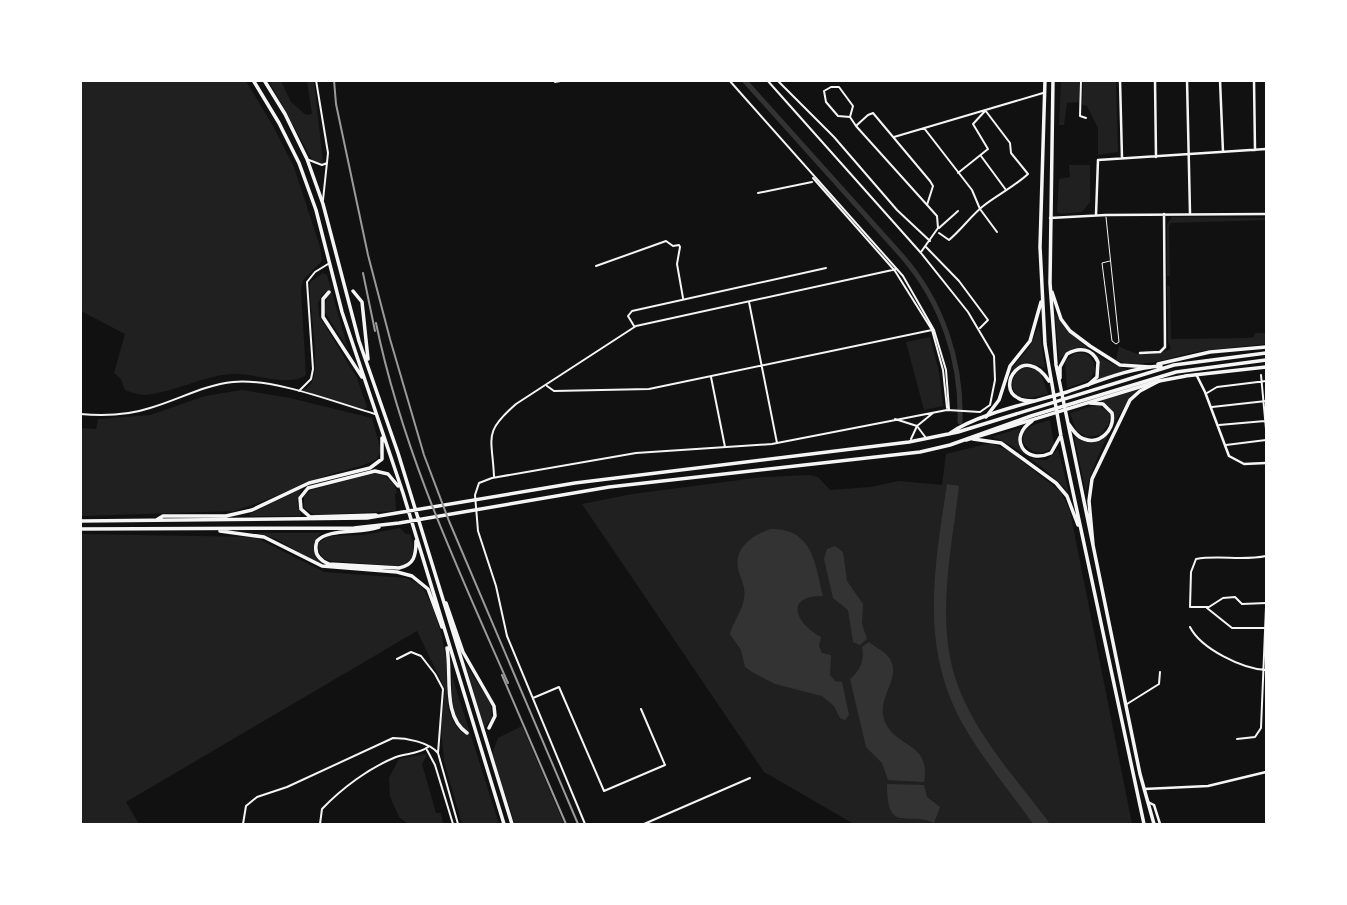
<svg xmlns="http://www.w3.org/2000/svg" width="1347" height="905" font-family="Ubuntu,sans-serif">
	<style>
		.green { fill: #202020 }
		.water { fill: #333 }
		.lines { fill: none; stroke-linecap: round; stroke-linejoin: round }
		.river { stroke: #333; stroke-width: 5 }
		.service { stroke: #f5f5f5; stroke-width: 1 }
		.minor { stroke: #f5f5f5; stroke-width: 2 }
		.tertiary { stroke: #f5f5f5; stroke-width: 2.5 }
		.secondary { stroke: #f5f5f5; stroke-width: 2.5 }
		.primary { stroke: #f5f5f5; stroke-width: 3.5 }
		.trunk { stroke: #f5f5f5; stroke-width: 3.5 }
		.rail { stroke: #9a9a9a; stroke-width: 2 }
	</style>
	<rect width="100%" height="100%" fill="#111"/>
	<!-- green -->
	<path class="green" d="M80,81H246L273,126L294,167L320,247L322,261L303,280L301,291L306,375C288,388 253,372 231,374C202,376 175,392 146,395C139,395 131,392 125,390L121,379L114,373L125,334L81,311Z
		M269,81H281L291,102L306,115L312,114L307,81H314L323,163L313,161L310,156Z
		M1063,81H1079V102L1067,103L1064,125H1059L1061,82Z
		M1083,81H1116L1118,152L1098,155V128L1087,106L1082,105Z
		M1069,165H1090V202L1082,212L1061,214L1057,212L1059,179L1070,177Z
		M1172,217L1266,218V220L1171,223L1169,226L1170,276H1167V224Z
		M323,273L327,275L348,349L324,311L327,297L330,294L328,290L322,295L318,303L319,316L357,378L367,407L363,409L303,391C305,389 310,386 311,384C322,367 308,305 310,282Z
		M1167,286H1170L1171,339L1246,338L1254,337L1255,333H1266V344C1245,346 1223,348 1201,351C1175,355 1143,371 1116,360L1119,346C1136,356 1153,357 1171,349L1168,342Z
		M1055,313C1069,336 1101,362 1126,369L1127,371L1097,381C1110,351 1079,338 1059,360Z
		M1039,326L1045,368L1027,362L1009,372L1030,346Z
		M930,337L939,372L943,406L924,410L906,342Z
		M1075,353C1087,352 1093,356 1095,369L1090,380L1067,388L1065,361Z
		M1025,367L1040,371L1048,394L1030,398L1017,396C1008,384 1013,373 1025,367Z
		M1142,387C1120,403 1091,467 1086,493L1074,436C1101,455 1133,417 1099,401Z
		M242,390L290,398L372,418L381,451L377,459L364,465L328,475L258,503L234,511L81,516L80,428L96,429L98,419L150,415L205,396Z
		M1092,406H1100L1110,414L1109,423L1101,435L1086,437L1076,430L1070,413Z
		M1050,420L1054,445C1044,457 1031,454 1023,442C1022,425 1037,424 1050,420Z
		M1020,428C1014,449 1026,461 1047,460L1058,449L1069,493C1054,475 1014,443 992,437Z
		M991,443L1009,451L1061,492L1070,511L1132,824H854L764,772L582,504L632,494L763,477L809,475L818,477L830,490L870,487L899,481L942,485L946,454Z
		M375,473C388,476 393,480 397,493L395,494L396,511L315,515L304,508V496L311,490Z
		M302,488L297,501L301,516H250V514Z
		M400,528L406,534H410C415,548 416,563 398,566L332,561C322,559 318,554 318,544L328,536L363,535Z
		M257,533H321C308,546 315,557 326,566L312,560L276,539Z
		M81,534L255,537L324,572L406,578C413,581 419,583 423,589C435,605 446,648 447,667C449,691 442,722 467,735V731C450,717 452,697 452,676L499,824H462L444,761L441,728L445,689L417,631L126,802L139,824H81Z
		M465,663L491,704L492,718L484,728Z
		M522,726L564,824H515L492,754L498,738Z
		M424,754L427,755L422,764L436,813H441L443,824H408L399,817L390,797L389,778L399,759Z"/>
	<!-- water -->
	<path class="water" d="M947,484L959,486C952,547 936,617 955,677C972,732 1017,779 1050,824H1033C1011,793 985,762 965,728C919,649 934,570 947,484Z
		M771,529C813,529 815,563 823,596C783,596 796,624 821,637L819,646L822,653L831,655L830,675L835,681L842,682L849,715L845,720L840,718L834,706L822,696L775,684L752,672L745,667L741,650L730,634C733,621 742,612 744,599C746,589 742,581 739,572C732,549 752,535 771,529Z
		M835,546L843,552L847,581L863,604L862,624L867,639L860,645L853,642L848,610L833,598L824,559L827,549Z
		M869,642C876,648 885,651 890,659C902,680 875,697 885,722C897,749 931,742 924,782L888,780L882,763L866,747L850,679C860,671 865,660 862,647Z
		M887,784L924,785L927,797L940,807L934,823C908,810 887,836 887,784Z"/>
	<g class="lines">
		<!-- river -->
		<path class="river" d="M744,80L902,256C942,302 962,361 960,422"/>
		<!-- service -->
		<path class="service" d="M1106,217L1119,342L1116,344L1112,341L1102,263L1110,261"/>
		<!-- minor -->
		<path class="minor" d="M316,80L328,153L323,200
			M729,80L903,276L934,330L946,370L949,409
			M777,80L834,137L897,210L930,241
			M1081,80L1080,116L1086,118
			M555,82L566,80
			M850,117L838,116L826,102L824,91L831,87H839L853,106L850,117L856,126L937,216L938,228L921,252
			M857,125L868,115L873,113L930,181L933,186L927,205
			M924,128L972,190L980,209L997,232
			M894,137L1043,93
			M981,156L1006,190
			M309,160L322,165L327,163
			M958,173L988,149L973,124L985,111
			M813,178L895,271L932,330L943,370L947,408
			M758,193L812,182
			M939,228L958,211
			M939,233L949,240C961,230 970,217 982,207C997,195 1014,187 1028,174L1011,153L1010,143L985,110
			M926,247L959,281L988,320L980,328
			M596,266L666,241L673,246L679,245L680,247L677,264L683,298
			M749,302L777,443
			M634,326L628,316L632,311L826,268
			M1261,375L1266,429
			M711,377L725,447
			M547,386L554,391L649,389L932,330
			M299,391L311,379L313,369L307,282L315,272L328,264
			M1207,393L1217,387L1266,381
			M1212,407L1266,401
			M80,414C103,416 129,415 150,408C178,400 204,385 233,382C274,378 334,402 375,414
			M895,419L917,426L911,439
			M1219,425L1265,421
			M926,438L917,426L933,413
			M1226,445L1266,440
			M494,476C492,436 483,433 516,404L636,326L897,269
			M1266,556C1243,561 1219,555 1196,559L1191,572L1190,607H1209L1223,598L1235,597L1242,604L1266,603
			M1207,608L1232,628H1264
			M1190,627C1201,649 1243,669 1266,670
			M397,659L411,652L421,656L435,674L443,689L438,753L458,824
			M533,698L559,687L604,791L665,765L641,709
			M1127,704L1159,684L1160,672
			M1237,739L1255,737L1261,728L1266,607
			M427,750L435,765L453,824
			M243,824L246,806L257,797L287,787L393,738C406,738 429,742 438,753
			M320,824L322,809C342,788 369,768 396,757C407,753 419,754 428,747
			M585,824L507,636L496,586L478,531L475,495L479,483L492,478L636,453L772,444L947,410L980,412L990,405L995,380L994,356L968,312L921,253L767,80
			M644,824L750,778"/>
		<!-- tertiary -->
		<path class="tertiary" d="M1120,80L1122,158
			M1155,80L1156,157
			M1187,80L1190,213
			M1220,80L1223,152
			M1254,80L1255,150
			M1096,215L1098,160L1266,149
			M1050,218L1106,215L1266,214
			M1140,353L1160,352L1165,347L1164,214
			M1196,374L1205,392L1229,456L1244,464L1266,463
			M1144,789L1208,786L1266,772"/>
		<!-- secondary -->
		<path class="secondary" d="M1148,802L1154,805L1160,824"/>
		<!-- primary -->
		<path class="primary" d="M253,80L279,123L299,163L316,210L342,312L403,493L504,824
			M264,80L285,114L307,159L323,204L359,341L398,453L512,824
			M353,291L362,302L368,359
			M329,292L323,299V317L362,377
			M1158,364L1210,352L1266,347
			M1185,376L1266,367
			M949,434C976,414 1034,402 1067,392C1097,382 1129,368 1161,366
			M966,440L1159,381L1186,376
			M376,515L310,517L301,509L300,498L308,488L375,471L388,474L398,486
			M158,519L163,516H226L252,510L309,483L370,468L382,459V438
			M80,521L367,518L575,483L909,442L958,432L1174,365L1266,353
			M379,527C361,534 328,528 317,541C313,553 319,560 329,564L399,568C414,565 416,556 416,541
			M80,529L354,528L399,523L609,487L920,452L950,445L1031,416L1176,372L1266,360
			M220,531L264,537L322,566L397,572L412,576L428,589L442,627
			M446,603L463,652L494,706L495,716L489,728
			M447,648C452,675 442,716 467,733"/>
		<!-- trunk -->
		<path class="trunk" d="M1045,80L1040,247L1045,344L1061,436L1144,824
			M1053,80L1050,283L1056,365L1140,774L1154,824
			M1052,292L1061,319L1070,331L1090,346L1120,365L1150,367
			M1060,378V367L1067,354C1079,347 1092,348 1098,362L1097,377L1088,385
			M1034,401C1029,401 1022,401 1018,398C995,387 1024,342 1049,381
			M986,417L999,400L1010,366L1030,341L1041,302
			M1032,421C1007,438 1025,465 1051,453L1060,437
			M1068,423C1072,429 1077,437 1084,439C1101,445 1115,429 1112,413L1103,404L1090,403
			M973,439L1001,443L1056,483L1067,496L1078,525
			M1093,545L1089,501L1092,479L1130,400L1140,391L1159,381"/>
		<!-- rail -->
		<path class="rail" d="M334,80L336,104L368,255L390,339L424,455L449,521L578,824
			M363,273L375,331
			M376,323C402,449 456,565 508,683
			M502,675L566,824"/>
	</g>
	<!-- border -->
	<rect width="1347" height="905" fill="none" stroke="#ffffff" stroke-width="164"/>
</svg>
